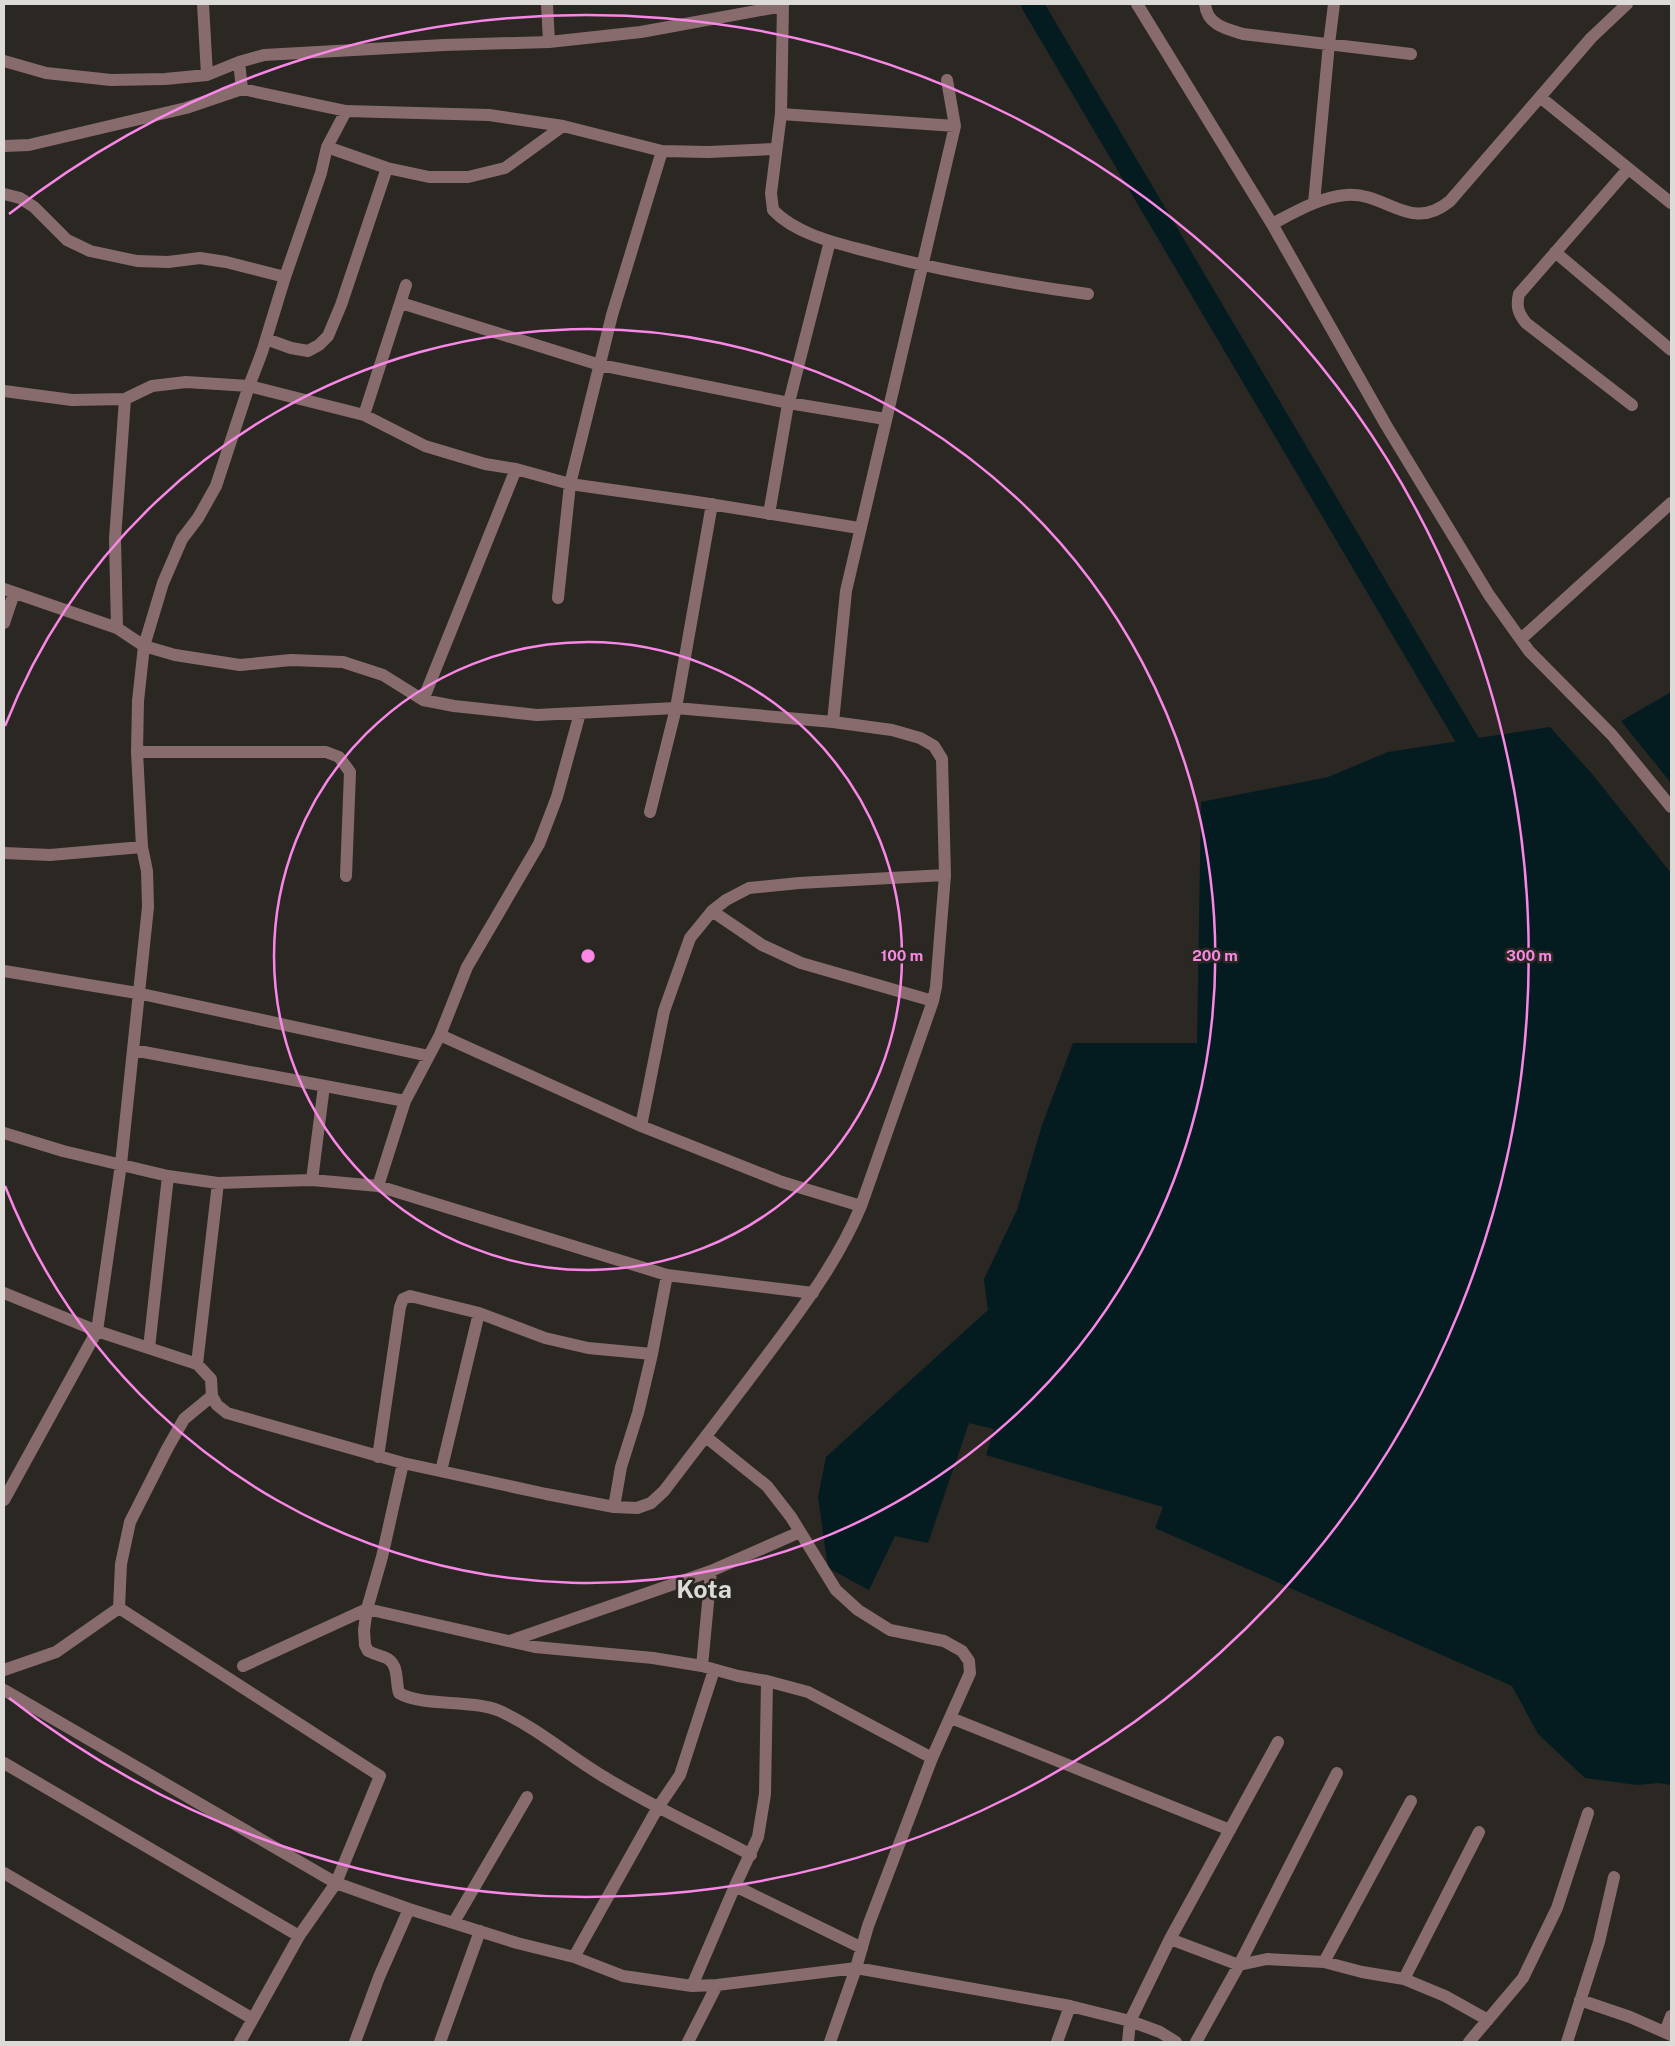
<svg xmlns="http://www.w3.org/2000/svg" width="1675" height="2046" font-family="'Public Sans',sans-serif">
	<style>
		.water { fill: #041c20 }
		.lines { fill: none; stroke-linecap: round; stroke-linejoin: round }
		.canal { stroke: #041c20; stroke-width: 22 }
		.minor { stroke: #886c6d; stroke-width: 12 }
		.ring { fill: none; stroke: #fa87e7; stroke-width: 2.5 }
		.labels { text-anchor: middle; stroke-width: 5; stroke-linejoin: round; paint-order: stroke }
		.town-label { font-size: 25px; font-weight: bold; fill: #dddbd8; stroke: #2b2723 }
		.centre { fill: #fa87e7; stroke: #2b2723; stroke-width: 2.5 }
		.ring-label { font-size: 15px; text-anchor: middle; font-weight: bold; fill: #fa87e7; stroke: #2b2723; stroke-width: 5; stroke-linejoin: round; paint-order: stroke }
	</style>
	<rect width="100%" height="100%" fill="#2b2723"/>
	<!-- water -->
	<path class="water" d="M1671,692V783L1621,721Z
		M1550,727L1593,775L1671,873V1785L1659,1783L1637,1785L1585,1778L1538,1734L1512,1686L1155,1528L1163,1507L986,1455L994,1429L969,1423L928,1543L895,1536L869,1590L828,1568L818,1497L826,1457L988,1310L984,1279L1017,1210L1042,1125L1073,1043H1197L1201,802L1328,777L1388,752Z"/>
	<g class="lines">
		<!-- canal -->
		<path class="canal" d="M1032,4L1482,765"/>
		<!-- minor -->
		<path class="minor" d="M203,4L207,75
			M547,4L549,42
			M783,4L781,114L771,193L773,210C797,235 837,243 870,252C942,271 1014,284 1088,294
			M1137,4L1272,224L1386,425L1489,595L1529,651L1612,735L1671,807
			M1205,4C1207,25 1226,29 1243,34L1411,54
			M4,61L46,73L111,80L165,79L207,75L239,62L264,55L444,45L549,42L641,32L783,6
			M239,62L242,89
			M1540,97L1671,203
			M781,114L955,126
			M4,146L29,145L186,108L242,89L346,111L489,115L563,126L662,151L708,152L776,149
			M327,147L387,168L429,177H468L505,168L563,126
			M1628,169L1519,294C1516,306 1518,313 1526,323L1632,405
			M4,194L20,198L34,207L67,240L90,251L137,261L168,262L200,258L226,262L285,277
			M1314,203L1329,44L1334,4
			M1272,224C1295,212 1320,197 1346,195C1386,191 1410,234 1450,201L1591,38L1627,4
			M1555,252L1671,350
			M401,303L600,365L789,403L885,419
			M266,339L291,348L308,351L319,345L328,336L341,305L387,168
			M4,391L72,400L125,399L152,386L186,382L249,386L364,415L425,446L485,464L516,469L570,484L697,502L859,528
			M364,415L406,285
			M769,514L787,410L830,241
			M4,589L117,628L144,646L175,655L240,665L291,660L343,662L383,675L423,700L454,706L537,715L676,708L833,722L892,730L920,738L934,746L942,759L945,875L936,987L933,1001L861,1206C840,1256 809,1299 777,1342C740,1392 702,1441 664,1491L651,1503L637,1508L614,1507L546,1494L403,1463L227,1413L217,1405L212,1396L211,1379L197,1364L97,1331L4,1293
			M558,598L570,484L612,315L662,151
			M4,623L14,593
			M117,628L115,539L125,399
			M1521,639L1671,503
			M423,700L516,469
			M833,722L846,591L955,126L947,80
			M137,752H326L339,757L350,772L346,876
			M650,812L676,708L712,504
			M4,853L50,855L142,847
			M712,911L762,945L801,963L933,1001
			M4,971L137,993L429,1056
			M440,1035L641,1126L782,1182L861,1206
			M133,1050L405,1101
			M641,1126L664,1011L690,938L712,911L726,900L749,888L799,883L945,875
			M4,1133L63,1151L168,1176L218,1183L312,1180L378,1186L667,1275L813,1293
			M312,1180L324,1086
			M378,1186L405,1101L440,1035L467,967L539,844L557,797L580,713
			M149,1348L168,1176
			M197,1364L218,1183
			M706,1437L767,1486L791,1517L836,1590L858,1610L890,1630L944,1641L962,1651L969,1661L970,1673L932,1758L868,1926L856,1968L830,2042
			M378,1457L400,1307L403,1299L410,1296L479,1313L545,1338L588,1348L652,1354
			M403,1463L382,1557L367,1609L364,1630L365,1645L368,1651C374,1654 378,1655 384,1657C400,1663 395,1680 399,1693C422,1707 472,1699 500,1711C539,1729 570,1757 606,1778C653,1807 703,1829 751,1855
			M441,1471L479,1313
			M4,1500L97,1331L121,1164L148,907L147,871L142,847L137,752L138,701L144,646L163,583L182,539L198,518L216,486L249,386L262,352L285,277L321,173L327,147L346,111
			M614,1507L621,1467L638,1413L652,1354L667,1275
			M119,1608L121,1564L130,1522L167,1449L184,1419L212,1396
			M510,1641L711,1571L800,1532
			M243,1666L367,1609L535,1647L653,1658L702,1666L738,1676L767,1681L808,1692L932,1758
			M702,1666L711,1571
			M4,1670L56,1652L119,1608L380,1776L336,1883L299,1936L240,2042
			M4,1690L336,1883L409,1909L517,1943L574,1957L623,1976L692,1986L717,1985L856,1968L1070,2006L1130,2021L1160,2032L1176,2042
			M951,1718L1230,1830
			M4,1763L299,1936
			M4,1873L253,2019
			M735,1886L862,1948
			M454,1922L527,1797
			M1170,1939L1239,1965L1267,1959L1324,1962L1362,1972L1404,1979L1445,1996L1488,2020
			M574,1957L657,1809L680,1775L714,1670
			M1324,1962L1411,1801
			M1404,1979L1479,1832
			M692,1986L735,1886L758,1837L765,1794L767,1681
			M1580,2000L1630,2017L1671,2035
			M1665,2032L1671,2016
			M355,2042L379,1977L409,1909
			M440,2042L480,1931
			M688,2042L717,1985
			M1057,2042L1070,2006
			M1128,2042L1130,2021L1170,1939L1278,1742
			M1196,2042L1239,1965L1337,1773
			M1469,2042L1523,1978L1557,1908L1588,1813
			M1567,2042L1599,1942L1614,1877"/>
	</g>
	<!-- distance rings -->
	<g class="ring">
		<circle cx="588" cy="956" r="314"/>
		<path d="M5 726A627 627 0 1 1 5 1186"/>
		<path d="M9 214A941 941 0 1 1 9 1698"/>
	</g>
	<g class="labels">
		<!-- town labels -->
		<g class="town-label">
			<text x="704" y="1598">Kota</text>
		</g>
	</g>
	<circle cx="588" cy="956" r="8" class="centre"/>
	<g class="ring-label">
		<text x="902" y="961">100 m</text>
		<text x="1215" y="961">200 m</text>
		<text x="1529" y="961">300 m</text>
	</g>
	<!-- border -->
	<rect width="1675" height="2046" fill="none" stroke="#dddbd8" stroke-width="10"/>
</svg>
